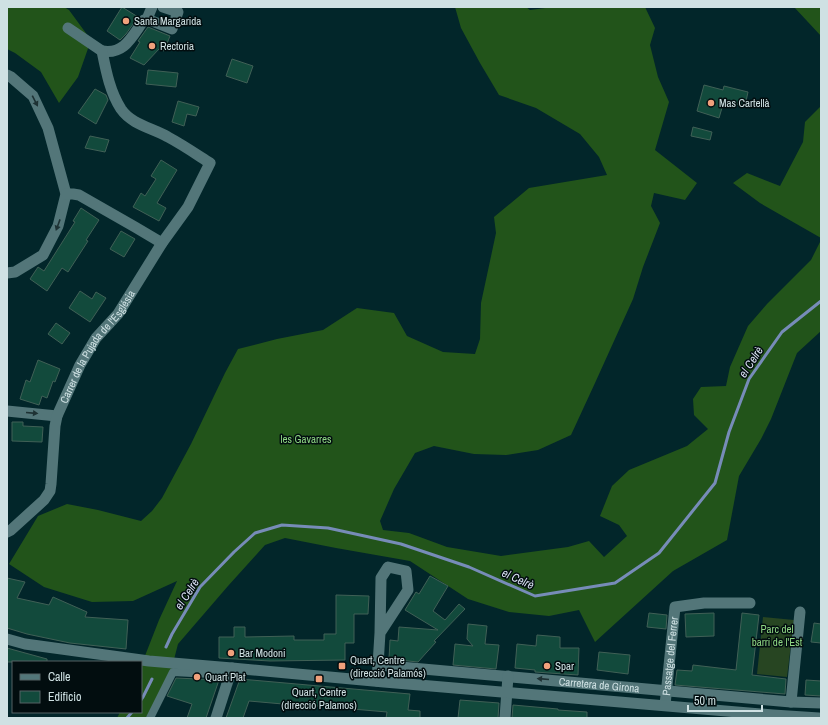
<svg xmlns="http://www.w3.org/2000/svg" width="828" height="725" font-family="'Archivo Narrow',sans-serif">
	<style>
		.green { fill: #274522 }
		.forest { fill: #22541a }
		.lines { fill: none; stroke-linecap: round; stroke-linejoin: round }
		.stream { stroke: #778cb8; stroke-width: 3 }
		.building { fill: #124a3c; stroke: #406056 }
		.pedestrian { stroke: #537679; stroke-width: 8 }
		.minor { stroke: #537679; stroke-width: 11 }
		.secondary { stroke: #537679; stroke-width: 11 }
		.oneway { fill: #1e3234 }
		.poi-dot { fill: #f1a17c; stroke: #020d0f; stroke-width: 1.5 }
		.labels { text-anchor: middle; stroke-width: 3; stroke-linejoin: round; paint-order: stroke }
		.poi-label { font-size: 11px; fill: #cfe1e3; stroke: #020d0f; text-anchor: start }
		.street-label { font-size: 11px; fill: #cfe1e3; stroke: #020d0f }
		.park-label { font-size: 11px; fill: #8ed583; stroke: #020d0f }
		.water-label { font-size: 12px; font-style: italic; fill: #d7def1; stroke: #020d0f }
	</style>
	<rect width="100%" height="100%" fill="#02262a"/>
	<!-- green -->
	<path class="green" d="M763,617L794,620L787,677L757,674Z"/>
	<!-- forest -->
	<path class="forest" d="M7,7H64L69,10L91,40L78,77L59,103L41,72L15,53L7,49Z
		M455,7H526L530,10L553,7H645L655,28L650,45L658,77L669,102L655,150L697,183L685,200L654,193L651,206L660,223L643,267L633,299L595,383L571,435L538,450L506,455L474,454L434,446L415,453L394,489L380,521L383,530L409,533L447,547L501,556L568,547L589,541L604,557L627,536L619,525L600,516L612,486L629,470L687,446L708,429L694,415L693,399L701,387L726,386L730,367L748,326L767,304L811,260L821,240V331L797,353L771,419L761,439L739,476L727,540L673,571L595,642L579,610L549,616L509,612L468,599L410,561L336,548L285,538L265,545L228,586L178,644L170,675L146,718H117L120,712H141V666L159,620L177,581L133,601L92,602L44,587L9,564L38,516L67,504L98,510L141,521L152,511L162,498L191,444L225,373L238,349L277,339L323,330L357,308L394,313L407,336L443,352L475,354L480,339L481,303L496,233L494,217L529,188L607,175L599,157L580,134L536,108L499,95L480,63L461,28Z
		M794,7H821V36Z
		M821,106V238L760,203L733,183L747,173L780,186L803,142L805,122Z"/>
	<g class="lines">
		<!-- stream -->
		<path class="stream" d="M166,647L172,634L200,587L234,552L255,533L282,525L328,528L401,544L469,567L535,596L615,583L659,553L715,483L729,432L749,379L782,332L821,301
			M141,700L143,697L152,679
			M127,718L132,712"/>
	</g>
	<!-- building -->
	<path class="building" d="M122,7L138,17L126,34L120,40L107,31Z
		M148,27L170,36L164,51L159,49L144,65L130,58L140,42L138,41Z
		M232,59L253,66L247,83L226,76Z
		M148,70L178,73L176,87L146,84Z
		M704,85L723,90L724,86L748,92L745,106L724,101L719,118L697,111Z
		M95,89L106,95L108,100L96,124L78,113Z
		M178,101L199,107L196,116L187,114L184,126L172,122Z
		M693,127L712,132L710,140L691,136Z
		M90,136L109,140L105,152L85,148Z
		M161,160L177,170L157,203L166,208L159,221L133,207L141,193L145,196L156,179L151,176Z
		M81,208L99,220L86,240L88,241L68,272L62,268L47,291L30,279L38,267L44,271L75,222L73,221Z
		M121,231L135,239L124,257L110,249Z
		M80,291L92,299L96,292L106,298L90,322L69,308Z
		M56,323L70,333L62,344L48,334Z
		M38,360L60,369L55,382L53,381L47,398L42,396L39,405L20,399L26,380L30,382Z
		M12,422H23V426L43,427L42,442L12,441Z
		M430,576L448,586L433,611L445,620L459,604L465,609L434,641L436,642L418,662L389,659L390,640L398,641L399,627L438,630L405,610L416,592L419,594Z
		M7,578L25,582L17,598L49,605L53,597L87,612L85,617L128,620L126,649L70,643L27,634L7,628Z
		M336,595L369,596L368,614H354V643H345V660L270,661L219,658V637H234V627H245V637L294,636V640H324V634H336Z
		M649,613L667,615L666,629L647,627Z
		M714,613V636L686,637L685,614Z
		M742,613L759,615L752,675L786,679L785,694L675,685L677,670L692,671L693,665L736,670Z
		M814,623L821,624V643L811,642Z
		M468,624L487,626L485,644L499,645L496,669L453,665L455,644L473,646L467,639Z
		M537,635L560,637V648H579L578,675L535,672V670L515,668L517,644L536,646Z
		M7,648L47,659V662H7Z
		M599,652L630,655L628,674L597,670Z
		M176,678L219,680L206,718H187L192,704L167,696Z
		M240,679L410,694L408,710L420,711V718H386L387,712L294,704V705L249,701L243,718H226Z
		M806,680L821,681V696L805,695Z
		M460,700L499,703L498,718H458Z
		M513,705L558,709V710L587,712V718H512Z"/>
	<g class="lines">
		<!-- pedestrian -->
		<path class="pedestrian" d="M150,718L173,672L230,675"/>
		<!-- minor -->
		<g class="minor">
			<path d="M147,19L172,29L178,12L163,7"/>
			<path d="M102,51C125,55 132,36 144,20L147,19L152,7"/>
			<path d="M7,75L11,77L33,96L48,128L66,194L58,226L43,255L15,272L7,273"/>
			<path d="M66,194H73L79,195L135,227L162,243"/>
			<path d="M7,411L57,416"/>
			<path id="s1" d="M7,532L11,530L44,500L50,491L51,484L55,426L57,416L80,365L96,338L118,314L162,243L188,207L210,163C196,154 183,145 168,137C153,128 132,125 121,109C110,92 106,71 102,51L68,28"/>
			<path id="s2" d="M378,665L791,702L821,703"/>
			<path d="M377,681L380,633L381,578L388,567L406,571L408,590L380,633"/>
			<path d="M791,702L800,612"/>
			<path id="s3" d="M665,705L675,607L704,603H750"/>
			<path d="M216,718L232,668"/>
			<path d="M505,718L508,676"/>
		</g>
		<!-- secondary -->
		<path class="secondary" d="M7,639L25,644L149,661L232,668L384,682L773,715L819,718"/>
	</g>
	<!-- one-way arrows -->
	<defs><path id="oneway-solid" d="M-6-.8H1V-3.2L6.5 0L1 3.2V.8H-6Z"/></defs>
	<g class="oneway">
		<use href="#oneway-solid" transform="translate(35 101) rotate(63)"/>
		<use href="#oneway-solid" transform="translate(58 225) rotate(110)"/>
		<use href="#oneway-solid" transform="translate(32 413) rotate(5)"/>
		<use href="#oneway-solid" transform="translate(543 679) rotate(-175)"/>
	</g>
	<!-- markers -->
	<g class="poi-dot">
		<circle cx="126" cy="21" r="4"/>
		<circle cx="152" cy="46" r="4"/>
		<circle cx="711" cy="103" r="4"/>
		<circle cx="231" cy="653" r="4"/>
		<rect x="338" y="662" width="8" height="8" rx="2"/>
		<circle cx="547" cy="666" r="4"/>
		<circle cx="197" cy="677" r="4"/>
		<rect x="315" y="675" width="8" height="8" rx="2"/>
	</g>
	<g class="labels">
		<!-- poi labels -->
		<g class="poi-label">
			<text x="134" y="25">Santa Margarida</text>
			<text x="160" y="50">Rectoria</text>
			<text x="719" y="107">Mas Cartellà</text>
			<text x="239" y="657">Bar Modoni</text>
			<text x="350" y="664">Quart, Centre<tspan x="350" dy="13">(direcció Palamós)</tspan></text>
			<text x="555" y="670">Spar</text>
			<text x="205" y="681">Quart Plat</text>
			<text x="319" y="696" text-anchor="middle">Quart, Centre<tspan x="319" dy="13">(direcció Palamos)</tspan></text>
		</g>
		<!-- street labels -->
		<g class="street-label">
			<text dy="4" stroke="none"><textPath href="#s1" startOffset="216">Carrer de la Pujada de l'Església</textPath></text>
			<text dy="4" stroke="none"><textPath href="#s3" startOffset="49">Passatge del Ferrer</textPath></text>
			<text dy="4" stroke="none"><textPath href="#s2" startOffset="222">Carretera de Girona</textPath></text>
		</g>
		<!-- park labels -->
		<g class="park-label">
			<text x="306" y="443">les Gavarres</text>
			<text x="777" y="633">Parc del<tspan x="777" dy="13">barri de l'Est</tspan></text>
		</g>
		<!-- water labels -->
		<g class="water-label">
			<text transform="translate(751 362) rotate(-57)" y="4">el Celrè</text>
			<text transform="translate(518 579) rotate(24)" y="4">el Celrè</text>
			<text transform="translate(187 594) rotate(-57)" y="4">el Celrè</text>
		</g>
	</g>
	<!-- border -->
	<rect width="828" height="725" fill="none" stroke="#cfe1e3" stroke-width="16"/>
	<!-- legend -->
	<rect x="12" y="661" width="130" height="52" fill="#020d0f" stroke="#546264"/>
	<rect x="20" y="674" width="20" height="6" fill="#537679" stroke="#546264"/>
	<text x="48" y="681" font-size="12" fill="#cfe1e3">Calle</text>
	<rect x="20" y="691" width="20" height="12" fill="#124a3c" stroke="#546264"/>
	<text x="48" y="701" font-size="12" fill="#cfe1e3">Edificio</text>
	<!-- scale -->
	<path d="M688 705v6h74v-6" fill="none" stroke="#cfe1e3" stroke-width="2"/>
	<text x="694" y="705" font-size="12" fill="#cfe1e3" stroke="#020d0f" stroke-width="3" paint-order="stroke">50 m</text>
</svg>
